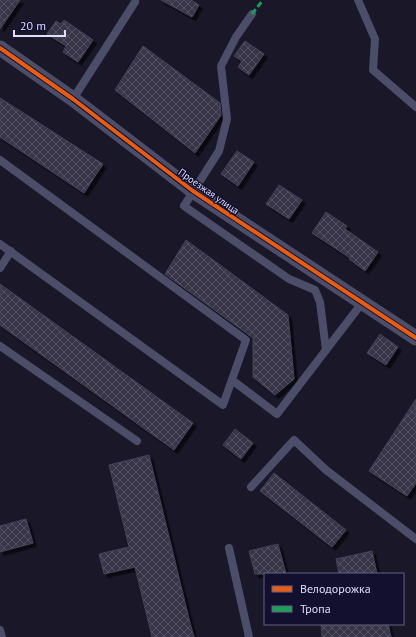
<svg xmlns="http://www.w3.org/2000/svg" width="416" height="637" font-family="'PT Sans',sans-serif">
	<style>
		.building { fill: url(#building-cross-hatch); stroke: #44425a; filter: url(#shadow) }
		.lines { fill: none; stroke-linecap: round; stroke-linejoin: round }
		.lane { stroke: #4b4d69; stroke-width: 8 }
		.street { stroke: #4b4d69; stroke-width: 15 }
		.quiet { stroke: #1a9f57; stroke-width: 3; stroke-dasharray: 6 3; stroke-linecap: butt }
		.cycleway-casing { stroke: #13102f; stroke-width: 6 }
		.cycleway { stroke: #e95d12; stroke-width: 4 }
		.labels { text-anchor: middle; stroke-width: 3; stroke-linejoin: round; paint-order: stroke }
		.street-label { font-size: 10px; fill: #dfdeff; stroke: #13102f }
	</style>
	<defs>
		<pattern id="building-cross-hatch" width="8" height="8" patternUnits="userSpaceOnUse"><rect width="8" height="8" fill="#383649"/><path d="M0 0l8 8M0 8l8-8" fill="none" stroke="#545364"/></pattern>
		<filter id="shadow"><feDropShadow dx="3.5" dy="3.5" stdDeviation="0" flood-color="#0009"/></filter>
	</defs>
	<rect width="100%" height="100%" fill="#191728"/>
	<!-- building -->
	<path class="building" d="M0,0H20L0,29Z
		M161,0H191L199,5L192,17Z
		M64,20L93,40L78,62L63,52L66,46L47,34L56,21L61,24Z
		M245,41L264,54L249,75L238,67L242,61L234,56Z
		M143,46L220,103L221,115L195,153L115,90Z
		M0,98L103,164L84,193L0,137Z
		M237,151L254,162L238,186L221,174Z
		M279,185L302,200L289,219L266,204Z
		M326,212L347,226L345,229L378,252L365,271L349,259L350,258L312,233Z
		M186,240L288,315L294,379L275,395L253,377V338L165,274Z
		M0,284L193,423L174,450L0,325Z
		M380,334L398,347L386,365L367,353Z
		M416,399V483L407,496L369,471Z
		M235,429L253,443L241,459L223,445Z
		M149,455L190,623L194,637H152L135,567L104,574L99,554L129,547L109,465Z
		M274,473L346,530L332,547L260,491Z
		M26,519L33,543L0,552V526Z
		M278,544L286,574H255L249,551Z
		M372,551L377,574H339L336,559Z
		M321,624H388L391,637H322Z"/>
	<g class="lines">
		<!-- lane -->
		<path class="lane" d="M358,0L375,39L373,70L416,107
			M252,14L236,37L221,66L227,119L219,151L184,206L289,279L315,290L320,302L326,350
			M73,99L135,2
			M0,160L246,340L223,405L0,244
			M0,268L11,251
			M0,346L137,441
			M232,380L277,414L362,303
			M251,487L294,440L326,470L416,539
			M229,548L249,637
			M0,630L2,637"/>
		<!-- street -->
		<path class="street" d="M0,48L73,99L193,191L416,338"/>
		<!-- quiet -->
		<path class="quiet" d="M252,14L263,0"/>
		<defs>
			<path id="cycleway" d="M0,48L73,99L193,191L416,338"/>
		</defs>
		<!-- cycleway casing -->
		<use href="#cycleway" class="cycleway-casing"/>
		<!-- cycleway -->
		<use href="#cycleway" class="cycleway"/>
	</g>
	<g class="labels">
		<!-- street labels -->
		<g class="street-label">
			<text transform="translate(209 191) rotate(35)" y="4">Проезжая улица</text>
		</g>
	</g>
	<!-- legend -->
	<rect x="264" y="573" width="140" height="52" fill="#13102f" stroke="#656282"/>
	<rect x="272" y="586" width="20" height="6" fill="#e95d12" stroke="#656282"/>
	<text x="300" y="593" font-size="12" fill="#dfdeff">Велодорожка</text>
	<rect x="272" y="606" width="20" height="6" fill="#1a9f57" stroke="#656282"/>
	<text x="300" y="613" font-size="12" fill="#dfdeff">Тропа</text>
	<!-- scale -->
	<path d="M14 30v6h51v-6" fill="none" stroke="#dfdeff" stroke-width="2"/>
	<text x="20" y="30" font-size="12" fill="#dfdeff" stroke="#13102f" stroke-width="3" paint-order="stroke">20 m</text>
</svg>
